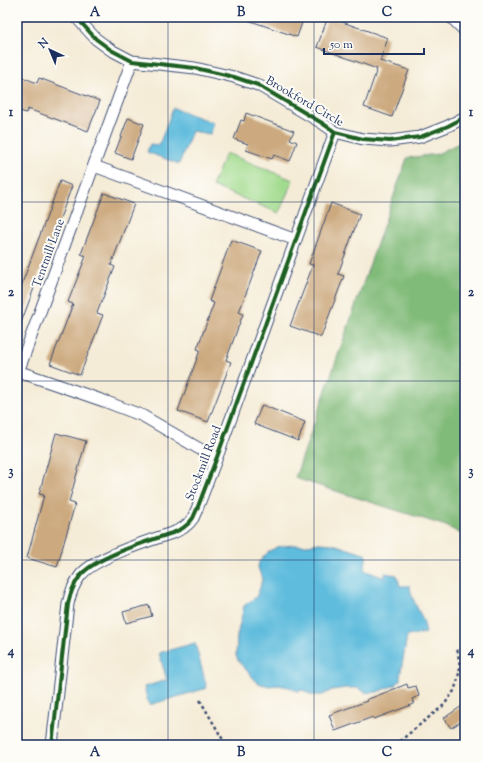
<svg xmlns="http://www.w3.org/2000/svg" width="482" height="762" font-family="'Sorts Mill Goudy',serif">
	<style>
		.green { fill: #a2db8e; stroke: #5e8576 }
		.forest { fill: #81bb79; stroke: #4e756c }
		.water { fill: #5fbcdd; stroke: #3d769e }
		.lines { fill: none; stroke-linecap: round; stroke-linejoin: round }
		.stream { stroke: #5fbcdd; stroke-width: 4 }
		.building { fill: #cca97e }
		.minor-casing { stroke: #3c4b70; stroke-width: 13 }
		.path { stroke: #3c4b70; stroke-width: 2.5; stroke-dasharray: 3 3; stroke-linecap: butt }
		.minor { stroke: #fff; stroke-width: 11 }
		.cycleway-casing { stroke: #fdfcf7; stroke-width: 6 }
		.cycleway { stroke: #1b5e20; stroke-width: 4 }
		.grid { fill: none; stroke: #1b2f5e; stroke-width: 1; stroke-opacity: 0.55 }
		.labels { text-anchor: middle; stroke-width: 4; stroke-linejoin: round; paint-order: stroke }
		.street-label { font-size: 12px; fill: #1b2f5e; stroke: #fdfcf7 }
		.neatline { fill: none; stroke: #1b2f5e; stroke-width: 1.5 }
		.grid-label { font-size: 13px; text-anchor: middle; font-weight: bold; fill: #1b2f5e }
	</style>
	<rect width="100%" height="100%" fill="#fdfcf7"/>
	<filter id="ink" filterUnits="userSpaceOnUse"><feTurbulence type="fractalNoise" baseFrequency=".025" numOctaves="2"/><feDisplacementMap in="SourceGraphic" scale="8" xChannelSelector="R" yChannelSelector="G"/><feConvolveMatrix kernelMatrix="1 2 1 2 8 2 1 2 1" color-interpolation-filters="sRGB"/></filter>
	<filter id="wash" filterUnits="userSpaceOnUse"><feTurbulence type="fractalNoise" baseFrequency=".012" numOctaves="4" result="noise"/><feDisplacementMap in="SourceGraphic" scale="16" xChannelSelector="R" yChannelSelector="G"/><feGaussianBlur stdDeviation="0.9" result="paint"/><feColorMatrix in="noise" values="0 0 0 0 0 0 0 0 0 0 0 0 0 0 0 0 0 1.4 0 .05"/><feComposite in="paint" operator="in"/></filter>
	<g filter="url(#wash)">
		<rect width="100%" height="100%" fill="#f5ecd7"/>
		<!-- green -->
		<path class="green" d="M226,153L293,180L279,213L212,186Z"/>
		<!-- forest -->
		<path class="forest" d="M465,140V536L446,526L295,478L407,158L437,154Z"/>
		<!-- water -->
		<path class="water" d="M173,108L214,123L210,134L192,131L179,164L147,152L150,144L159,145Z
			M319,543L333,544L367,555L364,570L385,578V573L397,575L400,586H410C411,600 420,611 424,623C425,627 425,630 426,633L407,636L400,677V681L395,685L377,692L371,693L365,692L357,688H346L332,690L323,695H311L303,690L298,691L289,687L278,685L269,686L258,683L239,662L236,656L237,636L244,606L256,597L260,588L262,579L258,567L259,562L268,552L277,547L292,545H307Z
			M195,643L207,688L149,705L144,687L167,680L159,653Z"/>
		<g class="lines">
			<!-- stream -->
			<path class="stream" d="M459,745L465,742"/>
		</g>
		<g id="blocks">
			<!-- building -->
			<path class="building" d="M245,17H304L297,37L245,19Z
				M328,17L388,38L380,61L409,70L392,117L364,107L377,69L317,47Z
				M17,75L37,83L39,78L100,101L88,131L28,109L26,113L17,110Z
				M246,113L294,131L290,139L297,142L290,161L274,155L272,159L246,150L248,144L234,139L241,120L244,121Z
				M128,118L144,124L131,159L115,153Z
				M60,181L72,186L18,331H17V297Z
				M104,193L134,204L111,265L115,267L97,313L103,315L80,375L50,364L73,304L68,302L86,256L81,254Z
				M331,203L360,214L338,274L344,276L321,337L290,326L313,265L309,264Z
				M231,240L262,251L239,312L243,314L226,360L231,362L208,422L178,411L200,350L197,349L214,303L209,301Z
				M262,405L305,422L298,441L254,424Z
				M56,433L86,441L69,502L75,504L57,567L27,558L44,495L39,494Z
				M149,605L152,616L126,623L123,612Z
				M407,684L408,688L416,686L419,696L412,699L414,704L374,719L373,717L335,731L329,715L367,701L366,700Z
				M465,704V719L451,728L444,718Z"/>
		</g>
	</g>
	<g filter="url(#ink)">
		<use href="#blocks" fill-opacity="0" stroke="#3c4b70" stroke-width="1"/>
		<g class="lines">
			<defs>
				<path id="minor" d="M76,17L96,39L111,50L132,61L195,68L234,77L258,85L322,123L335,132L363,139L390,141L420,137L448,126L465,117
					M451,17L465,31
					M94,166L296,240
					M17,371L104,401L143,416L198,448L217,457
					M18,372L132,61
					M52,745L68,604C70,594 74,584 80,576C94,557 152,540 175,532L183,528L189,523L193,518L197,509L217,457L335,132"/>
			</defs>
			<!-- minor casing -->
			<use href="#minor" class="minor-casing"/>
			<!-- path -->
			<path class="path" d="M200,700L226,745
				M395,745L444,705L454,691L458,679L460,667L457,647"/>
			<!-- minor -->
			<use href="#minor" class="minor"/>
			<defs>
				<path id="cycleway" d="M76,17L96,39L111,50L132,61L195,68L234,77L258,85L322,123L335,132L363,139L390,141L420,137L448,126L465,117
					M52,745L68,604C70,594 74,584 80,576C94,557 152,540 175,532L183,528L189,523L193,518L197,509L217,457L335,132"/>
			</defs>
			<!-- cycleway casing -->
			<use href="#cycleway" class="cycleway-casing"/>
			<!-- cycleway -->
			<use href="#cycleway" class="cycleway"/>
		</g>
	</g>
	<!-- grid -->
	<path class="grid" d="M168,17V745M314,17V745M17,202H465M17,381H465M17,560H465"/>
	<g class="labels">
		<!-- street labels -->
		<g class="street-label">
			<text transform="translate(305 101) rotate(30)" y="4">Brookford Circle</text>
			<text transform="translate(48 253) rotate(-70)" y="4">Tentmill Lane</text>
			<text transform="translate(203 463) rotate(-69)" y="4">Stockmill Road</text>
		</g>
	</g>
	<!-- margin -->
	<rect width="482" height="762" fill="none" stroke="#fdfcf7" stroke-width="44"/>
	<!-- north arrow -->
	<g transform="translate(50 50) rotate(316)" stroke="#fdfcf7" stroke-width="3" paint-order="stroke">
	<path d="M0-3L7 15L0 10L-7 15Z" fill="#1b2f5e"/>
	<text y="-6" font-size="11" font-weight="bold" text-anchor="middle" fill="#1b2f5e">N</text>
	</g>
	<!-- scale -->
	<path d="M324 48v6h100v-6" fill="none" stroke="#1b2f5e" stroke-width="2"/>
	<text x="330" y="48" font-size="12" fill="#1b2f5e" stroke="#fdfcf7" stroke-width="3" paint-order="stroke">50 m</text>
	<rect x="22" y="22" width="438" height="718" class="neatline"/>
	<g class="grid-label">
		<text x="95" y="16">A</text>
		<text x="241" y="16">B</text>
		<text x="387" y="16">C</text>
		<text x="11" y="116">1</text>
		<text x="471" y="116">1</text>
		<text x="11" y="296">2</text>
		<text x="471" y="296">2</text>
		<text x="11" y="475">3</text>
		<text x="471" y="475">3</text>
		<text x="11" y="655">4</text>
		<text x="471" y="655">4</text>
		<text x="95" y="756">A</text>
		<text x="241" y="756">B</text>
		<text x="387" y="756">C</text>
	</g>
</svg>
